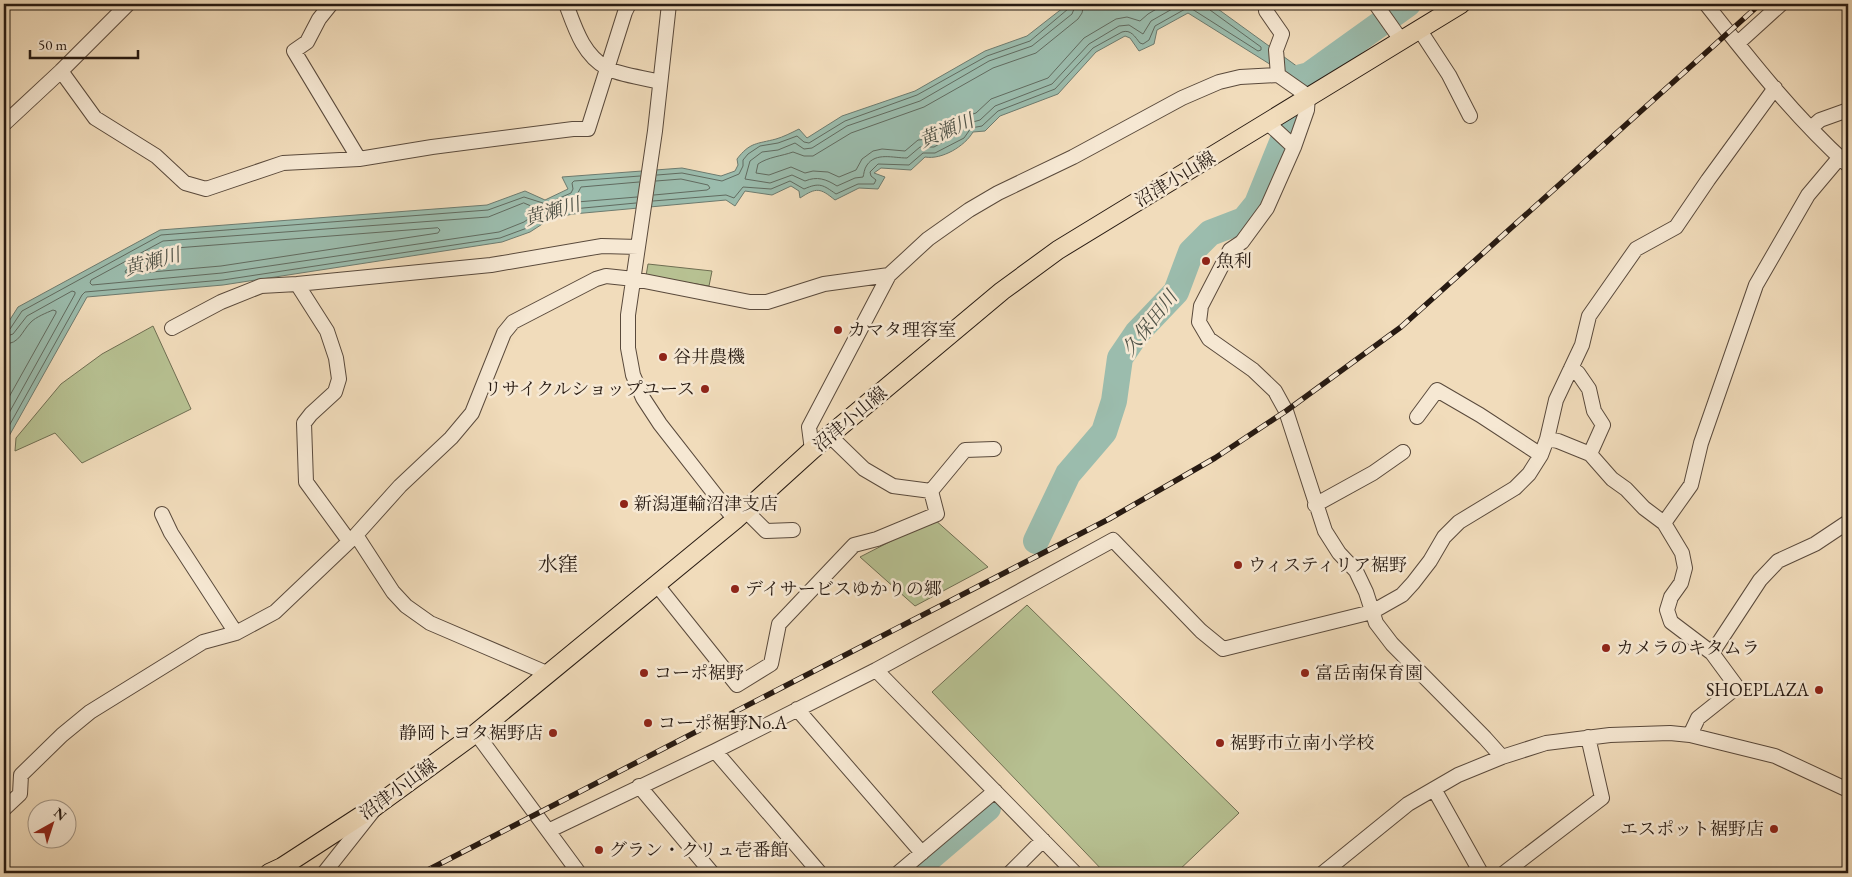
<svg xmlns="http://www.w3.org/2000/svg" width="1852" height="877" font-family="'EB Garamond','Noto Serif JP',serif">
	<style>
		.green { fill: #b7c192; stroke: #6f6e52 }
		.water { fill: #9bbcad; stroke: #6d7b6f }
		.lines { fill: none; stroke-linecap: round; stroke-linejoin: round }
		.shore { stroke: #616b60; stroke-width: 1 }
		.river { stroke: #9bbcad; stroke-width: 26 }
		.minor-casing { stroke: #5a4a3c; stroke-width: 16 }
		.major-casing { stroke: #271a12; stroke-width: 20 }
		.minor { stroke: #f6e8d3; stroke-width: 14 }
		.major { stroke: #f1dcbb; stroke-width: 18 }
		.rail-casing { stroke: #271a12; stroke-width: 5.5 }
		.rail { stroke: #f6e8d3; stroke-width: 4; stroke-dasharray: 11; stroke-linecap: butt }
		.poi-dot { fill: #8f2418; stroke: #f6e8d3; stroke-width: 2 }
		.labels { text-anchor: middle; stroke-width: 5; stroke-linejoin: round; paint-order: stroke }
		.street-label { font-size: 18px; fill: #271a12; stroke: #f6e8d3 }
		.poi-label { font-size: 18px; fill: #271a12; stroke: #f6e8d3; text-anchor: start }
		.water-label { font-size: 19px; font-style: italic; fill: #505348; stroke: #f6e8d3 }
		.quarter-label { font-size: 20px; fill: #271a12; stroke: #f6e8d3 }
	</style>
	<rect width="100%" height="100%" fill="#f1dcbb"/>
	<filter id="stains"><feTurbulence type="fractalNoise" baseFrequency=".004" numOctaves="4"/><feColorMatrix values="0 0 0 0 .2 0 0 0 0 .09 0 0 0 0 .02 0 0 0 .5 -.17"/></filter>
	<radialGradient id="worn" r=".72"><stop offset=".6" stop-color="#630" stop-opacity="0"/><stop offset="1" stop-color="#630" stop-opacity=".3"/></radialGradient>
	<!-- green -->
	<path class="green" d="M648,264L712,271L709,286L646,276Z
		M153,326L191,409L82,463L55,433L15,451L16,438L61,384L102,354Z
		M934,519L988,567L915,606L860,557Z
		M1027,605L1239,813L1176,873H1105L932,692Z"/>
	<!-- water -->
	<path class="water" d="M1068,4H1211L1309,75L1292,78L1188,13L1157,30L1154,44L1139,51L1130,38L1125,36L1096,52L1058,94L1000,116L985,131L973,132C965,146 942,160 925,157L911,170L881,168L874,173L885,177L878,189L859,188L835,200C820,188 817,187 800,198L799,191L791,186L772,195L745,191L735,206L726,200L573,214L550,219L530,232L502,242L223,285L87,297L4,445V329L18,307L160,230L487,205L525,191L545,200L568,189L562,177L682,168L721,176L735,171L738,165L737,159C750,142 757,144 776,139C783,137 791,133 799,129L807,138L842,116L915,91L985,51L1027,36Z"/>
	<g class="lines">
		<!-- shore -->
		<path class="shore" d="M1076,4L1072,14L1032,46L989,61L920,101L847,126L812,148L804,149L795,143L778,150L762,152L750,161L745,179L770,183L792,175L805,181C817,176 826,179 837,186L855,178L863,177C864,174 864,169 867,165C876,152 893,158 907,158L920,147H934L959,133L966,124L980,120L995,106L1052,84L1089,44L1119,26L1129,25L1143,34L1151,21L1181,4
			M1084,4L1082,13L1078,19L1036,53L993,68L924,107L851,133L813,156H804L793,152C782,156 768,157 758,164L756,173L769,175L791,167L805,173L813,171L828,172L839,177L856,170L862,159L873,151L882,149L905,151L918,140L932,139L954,128L961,118L976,113L991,99L1048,78L1084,38L1116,19L1127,17L1140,21L1148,14L1165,4
			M657,175L682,173L722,181L739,174L743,166V160L748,154L760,146L778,143L797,136L804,142L809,143L845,121L917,95L987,56L1030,41L1068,9L1070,4
			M654,195L707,190L710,188L708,185L681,179L656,181
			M637,197L577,202L574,200L581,187L639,182
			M653,201L726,195L734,198L743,187L771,189L790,181L804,189C820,182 823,185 836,194L858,184H874L876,180L871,176L870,172L878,164L909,165L923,153H935L964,138L971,128L982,126L998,111L1055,89L1093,48L1122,32C1131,29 1135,37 1140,43L1143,44L1149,40L1155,26L1187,8L1192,9L1258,51L1261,50V47L1210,10L1208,4
			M524,203L538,209V212L524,222L499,232L222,273L92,285L90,283L91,280L163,241L488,217Z
			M438,228L440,230L438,233L221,266L128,274L125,272L126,270L165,249Z
			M4,331L10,329L22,311L161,235L488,210L524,197L546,204L571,193L573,189L572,183L574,181L640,176
			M4,337L13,334L27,316L72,291L75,292V294L4,422
			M4,344C20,344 21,332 31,322C36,317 46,313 53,310L56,311V313L4,406
			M4,435L82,295L85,292L223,280L500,238L527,228L549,214L573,209L636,203"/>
		<!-- river -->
		<path class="river" d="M1301,77L1309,75L1408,4
			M1036,541L1068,474L1104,432L1114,401L1120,358L1137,333L1176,292L1191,252L1210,233L1244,220L1257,204L1289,125
			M912,873L988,808"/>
		<defs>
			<path id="minor" d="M331,4L319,19L307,42L294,51L359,159
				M566,4C575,28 583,55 607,68C619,75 646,78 660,82
				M669,4L655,131L628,315V348L633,375L643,398L660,424L735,520
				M1381,4L1377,6L1401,40
				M1706,4C1750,60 1795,117 1848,165
				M1266,11L1282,34L1276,50L1278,75
				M1419,29L1449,75L1470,116
				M1738,43L1781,4
				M61,71L95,118L156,156L185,183L206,189L283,163L359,159L432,147L573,129H588L625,12L629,4
				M1268,123L1294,147
				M4,124L61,71L128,4
				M1811,128L1820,120L1848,110
				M297,284L327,331L336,358L339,379L335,392L311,414L304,423L306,482L349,541
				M172,328L221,302L261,286L297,284L491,265L602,246L638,247
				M1571,368L1578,373L1589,389L1594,411L1603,425L1590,454L1612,479L1626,489L1644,508L1664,523L1682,553L1685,568L1681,583L1671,597L1667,610L1671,622L1712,653L1737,687L1698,718L1690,735
				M1417,417L1437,390L1480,415L1541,455
				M830,436L864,469L893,486L931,491L965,450L994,449
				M1547,439L1558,441L1590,454
				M812,450L809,427L889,275L928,239L969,210L998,193L1073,157L1182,98L1219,82L1240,77L1278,75L1308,96L1307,110L1294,147L1267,208L1242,242L1230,250L1201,306L1199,322L1209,339L1253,370L1275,391L1286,411L1325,531L1339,553L1356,571L1366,592L1376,623L1392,644L1485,738L1502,757
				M1315,505L1373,473L1403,452
				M746,511L766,531L793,530
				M162,514L171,533L236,633
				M1664,523L1691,485L1701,443L1756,285L1808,195L1840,157
				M356,535L393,592L406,606L430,623L549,674
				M657,585L737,685L771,664L779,624L854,545L877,539L937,514L931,491
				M1712,653L1760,580L1778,561L1815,544L1848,522
				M876,670L1075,873
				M797,709L922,853
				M476,733L579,873
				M715,751L820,873
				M639,786L712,873
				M1434,789L1481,873
				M4,809L20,794L21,775L62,735L90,712L203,642L236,633L275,612L356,535L400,486L451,438L472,413L504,333L513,322L596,279L606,276L634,279L750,302H767L824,284L889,275
				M548,831L715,751L876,670L1113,540L1201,631L1223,649L1372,612L1386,604L1402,595L1413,583L1430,561L1444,537L1459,522L1515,488L1529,474L1541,455L1547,439L1556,400L1582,345L1589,316L1636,249L1676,227L1708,180L1775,88
				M324,873L373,811
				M898,873L995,791
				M1010,873L1043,840
				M1323,873L1408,804L1458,775L1502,757L1546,743L1610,735L1670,733L1690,735L1775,756L1848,790
				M1504,873L1602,798L1588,737"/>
			<path id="major" d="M269,873L282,867L376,806L476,733L735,520L812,450L1002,291L1058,250L1461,4"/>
		</defs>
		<!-- minor casing -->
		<use href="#minor" class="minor-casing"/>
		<!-- major casing -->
		<use href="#major" class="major-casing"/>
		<!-- minor -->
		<use href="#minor" class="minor"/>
		<!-- major -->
		<use href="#major" class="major"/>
		<defs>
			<path id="rail" d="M422,873L1109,519L1215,458L1286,411L1401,327L1760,4"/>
		</defs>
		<!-- rail casing -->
		<use href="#rail" class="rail-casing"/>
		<!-- rail -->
		<use href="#rail" class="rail"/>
	</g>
	<!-- markers -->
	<g class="poi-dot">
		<circle cx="1206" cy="261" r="5"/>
		<circle cx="838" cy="330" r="5"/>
		<circle cx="663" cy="357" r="5"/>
		<circle cx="705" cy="389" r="5"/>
		<circle cx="624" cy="504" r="5"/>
		<circle cx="1238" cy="565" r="5"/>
		<circle cx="735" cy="589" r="5"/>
		<circle cx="1606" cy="648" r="5"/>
		<circle cx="644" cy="673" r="5"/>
		<circle cx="1305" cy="673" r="5"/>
		<circle cx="1819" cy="690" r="5"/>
		<circle cx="648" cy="723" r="5"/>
		<circle cx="553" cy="733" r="5"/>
		<circle cx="1220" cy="743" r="5"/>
		<circle cx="1774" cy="829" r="5"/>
		<circle cx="599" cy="850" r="5"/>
	</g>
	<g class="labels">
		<!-- street labels -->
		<g class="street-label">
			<text transform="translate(1175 179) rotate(-31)" y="6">沼津小山線</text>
			<text transform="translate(850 419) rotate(-40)" y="6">沼津小山線</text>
			<text transform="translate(398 789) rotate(-36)" y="6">沼津小山線</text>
		</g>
		<!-- poi labels -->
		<g class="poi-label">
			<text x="1216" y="267">魚利</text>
			<text x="848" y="336">カマタ理容室</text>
			<text x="673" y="363">谷井農機</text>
			<text x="695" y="395" text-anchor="end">リサイクルショップユース</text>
			<text x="634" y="510">新潟運輸沼津支店</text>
			<text x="1248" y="571">ウィスティリア裾野</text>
			<text x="745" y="595">デイサービスゆかりの郷</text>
			<text x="1616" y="654">カメラのキタムラ</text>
			<text x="654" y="679">コーポ裾野</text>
			<text x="1315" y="679">富岳南保育園</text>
			<text x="1809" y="696" text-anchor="end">SHOEPLAZA</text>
			<text x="658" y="729">コーポ裾野No.A</text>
			<text x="543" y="739" text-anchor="end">静岡トヨタ裾野店</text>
			<text x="1230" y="749">裾野市立南小学校</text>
			<text x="1764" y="835" text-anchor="end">エスポット裾野店</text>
			<text x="609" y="856">グラン・クリュ壱番館</text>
		</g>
		<!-- water labels -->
		<g class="water-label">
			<text transform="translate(946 130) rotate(-23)" y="7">黄瀬川</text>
			<text transform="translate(552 211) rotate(-16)" y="7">黄瀬川</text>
			<text transform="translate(152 261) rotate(-15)" y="7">黄瀬川</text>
			<text transform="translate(1149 323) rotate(-52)" y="7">久保田川</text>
		</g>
		<!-- quarter labels -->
		<g class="quarter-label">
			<text x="558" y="571">水窪</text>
		</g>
	</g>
	<!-- margin -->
	<rect width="1852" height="877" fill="none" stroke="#f1dcbb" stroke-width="20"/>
	<rect x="5" y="5" width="1842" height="867" fill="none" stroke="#271a12" stroke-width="2.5"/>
	<rect x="10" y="10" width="1832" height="857" fill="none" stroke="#271a12"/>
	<!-- north arrow -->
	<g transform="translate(52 824) rotate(39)"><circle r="24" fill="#f6e8d3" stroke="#a39686"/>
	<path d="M0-4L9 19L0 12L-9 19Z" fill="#8f2418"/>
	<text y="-8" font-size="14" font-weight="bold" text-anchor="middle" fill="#271a12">N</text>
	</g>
	<!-- scale -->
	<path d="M30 50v8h108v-8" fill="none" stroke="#271a12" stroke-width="2.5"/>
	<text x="38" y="50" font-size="15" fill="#271a12" stroke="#f6e8d3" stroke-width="4" paint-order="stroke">50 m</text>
	<rect width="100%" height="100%" filter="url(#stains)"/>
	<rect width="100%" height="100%" fill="url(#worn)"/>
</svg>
